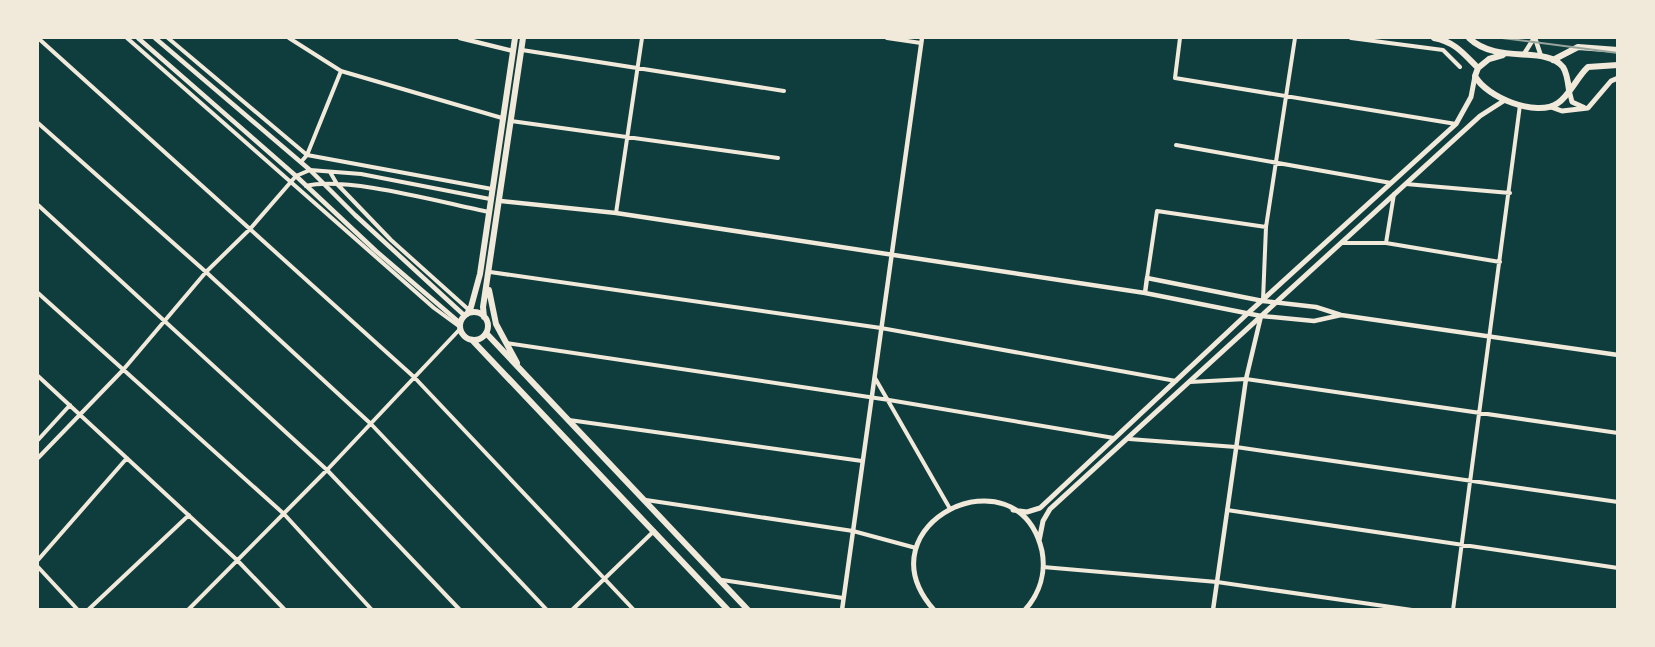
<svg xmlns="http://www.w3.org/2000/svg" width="1655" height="647" font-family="'Work Sans',sans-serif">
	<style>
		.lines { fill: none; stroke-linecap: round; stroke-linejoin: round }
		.minor { stroke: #f1e9da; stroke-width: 4 }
		.tertiary { stroke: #f1e9da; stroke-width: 4.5 }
		.secondary { stroke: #f1e9da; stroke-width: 5 }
		.primary { stroke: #f1e9da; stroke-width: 6 }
		.trunk { stroke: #f1e9da; stroke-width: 6 }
		.rail { stroke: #97a49c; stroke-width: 2 }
	</style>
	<rect width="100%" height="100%" fill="#0f3d3e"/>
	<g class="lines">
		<!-- minor -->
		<path class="minor" d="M38,38L414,377L634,610
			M127,38L434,308L460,327
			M168,38L307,155L492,189
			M289,38L341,71L502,118
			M887,38L921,43
			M1180,38L1175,78L1456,124
			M1351,38L1443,50L1460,67
			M522,50L784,91
			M511,121L778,158
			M38,123L206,272L371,424L547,610
			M1176,145L1391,183
			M301,162L307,155L341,71
			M330,172L337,184L391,240L469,310
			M1406,184L1510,193
			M306,186C347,176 443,203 489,212
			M38,205L327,470L460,610
			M616,213L642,38
			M1341,243H1386L1500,262
			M1386,243L1394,194
			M490,272L881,328L1176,381
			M1147,278L1157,211L1266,227
			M38,293L284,514L372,610
			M1263,300L1266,227L1295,38
			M507,343L889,400L1114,438
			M38,376L237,560L285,610
			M875,378L949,507
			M1190,382L1246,379L1618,433
			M569,420L862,461
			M1129,439L1236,447L1618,502
			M38,440L70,405
			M38,458L123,370L206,272L250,229L296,176L310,170L361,174L490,199
			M646,500L853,531L916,548
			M1227,510L1618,568
			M38,560L127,458
			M38,567L78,610
			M1043,567L1217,582L1412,610
			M722,580L843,598
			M88,610L189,515
			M188,610L327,470L460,329
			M572,610L654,531
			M1453,610L1520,105"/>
		<!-- tertiary -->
		<path class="tertiary" d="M138,38L296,176L376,251L460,323
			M155,38L310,170L355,215L465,316
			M460,38L513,51
			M1535,38L1541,56
			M1524,54L1534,38
			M501,201L616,213L1145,293L1261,316L1314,321L1341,315
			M1145,293L1147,278L1263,301L1316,307L1341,315L1618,355
			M842,610L922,38
			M1213,610L1246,379L1261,316"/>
		<!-- secondary -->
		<path class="secondary" d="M1569,90L1572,102L1583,107
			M1551,107L1562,111L1588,108L1611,81L1618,78
			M1013,510L1027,512L1040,508L1247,314L1456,124L1471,97L1475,76
			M1039,541L1043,521L1050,509L1480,116L1505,100
			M934,610C858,524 1018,447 1042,551C1046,572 1040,593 1025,610"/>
		<!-- primary -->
		<path class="primary" d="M489,290L496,324L517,363
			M460 326a14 14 0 1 1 28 0a14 14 0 1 1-28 0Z
			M467,314L471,307L480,274L515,38
			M484,317L483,307L523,38
			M486,333L748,610
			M472,340L728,610"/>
		<!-- trunk -->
		<path class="trunk" d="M1434,38C1455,42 1463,53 1478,68L1475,76C1486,97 1537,118 1558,103C1570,95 1577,77 1588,67L1618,65
			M1469,38C1497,65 1546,45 1563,67C1567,73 1568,82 1569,90
			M1553,60L1578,47L1618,50
			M1478,68L1489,59L1503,55"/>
		<!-- rail -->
		<path class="rail" d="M1502,38L1618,53"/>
	</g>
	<!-- border -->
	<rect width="1655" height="647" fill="none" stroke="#f1e9da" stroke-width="78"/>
</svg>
